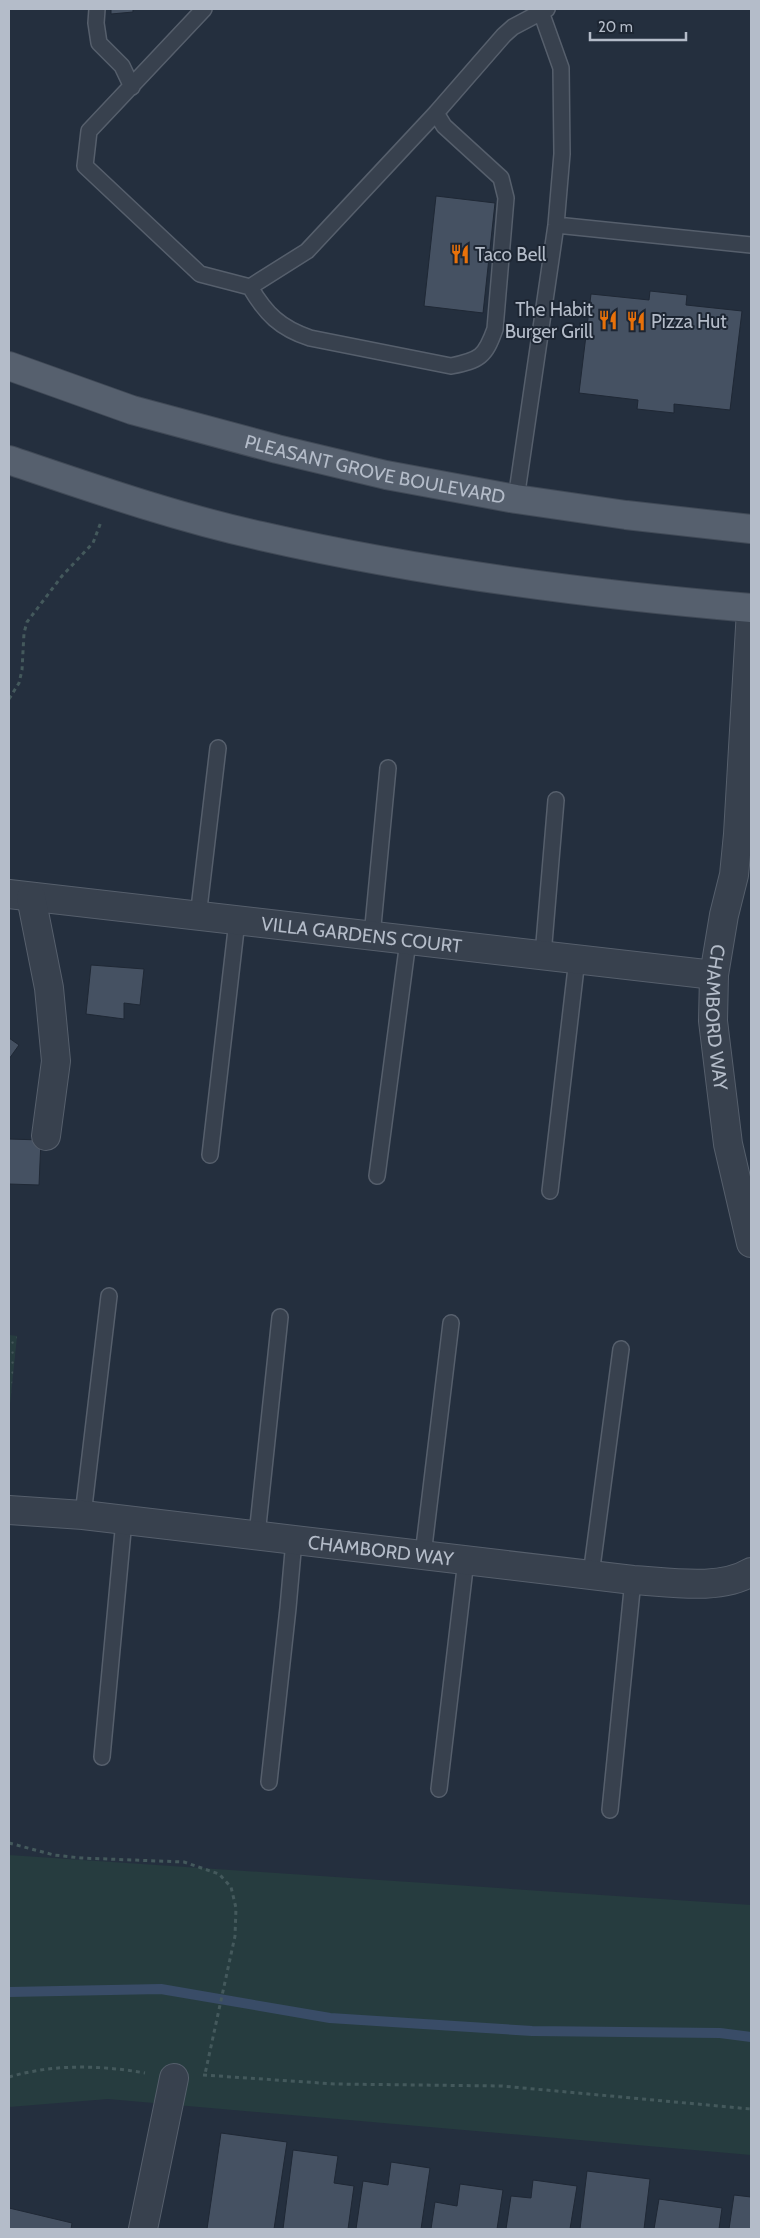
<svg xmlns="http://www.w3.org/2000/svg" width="760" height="2238" font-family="Cabin,sans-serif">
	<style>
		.grass { fill: #263c3f }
		.park { fill: url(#park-dots) }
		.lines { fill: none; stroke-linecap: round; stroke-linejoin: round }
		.stream { stroke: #394c67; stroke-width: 10 }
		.building { fill: #455162; stroke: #1f2835 }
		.lane-casing { stroke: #565f6c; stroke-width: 18 }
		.street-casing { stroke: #565f6c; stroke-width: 30 }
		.primary-casing { stroke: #414a57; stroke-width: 30 }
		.path { stroke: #44595c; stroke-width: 3; stroke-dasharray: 4 4; stroke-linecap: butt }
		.lane { stroke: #38414e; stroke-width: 15 }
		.street { stroke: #38414e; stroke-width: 28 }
		.primary { stroke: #56606e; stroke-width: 28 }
		.labels { text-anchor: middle; stroke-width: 4; stroke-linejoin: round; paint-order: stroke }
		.poi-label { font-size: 19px; fill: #b4bcc9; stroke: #1d2633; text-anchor: start }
		.street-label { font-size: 19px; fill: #b4bcc9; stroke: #1d2633 }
	</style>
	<defs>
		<pattern id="park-dots" width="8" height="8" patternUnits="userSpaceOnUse" patternTransform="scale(1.25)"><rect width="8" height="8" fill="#263c3f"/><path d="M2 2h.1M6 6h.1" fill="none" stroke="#435659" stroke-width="1.8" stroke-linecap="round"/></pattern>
	</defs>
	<rect width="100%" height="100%" fill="#242f3e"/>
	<!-- grass -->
	<path class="grass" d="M9,1855L751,1905V2155L108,2099L9,2107Z"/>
	<!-- park -->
	<path class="park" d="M9,1335L17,1336L9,1414Z"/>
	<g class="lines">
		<!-- stream -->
		<path class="stream" d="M9,1992L161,1989L330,2018L532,2031L720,2033L751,2037"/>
	</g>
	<!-- building -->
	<path class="building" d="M111,9H133V12L111,14Z
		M436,196L495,203L483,313L424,306Z
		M650,291L687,295L686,305L742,311L730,410L674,404V413L637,409L638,400L579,393L591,294L649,300Z
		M91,965L144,969L140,1005L124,1003V1019L86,1014Z
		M9,1038L19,1045L9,1059Z
		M9,1139L41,1140L39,1185L9,1184Z
		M221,2133L287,2142L274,2229H207Z
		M293,2150L338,2156L334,2183L354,2186L348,2229H283Z
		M391,2162L430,2168L421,2229H356L363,2181L388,2185Z
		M587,2171L650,2179L644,2229H580Z
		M533,2180L577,2186L570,2229H506L511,2196L531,2198Z
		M460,2184L503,2190L497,2229H431L435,2202L457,2206Z
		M734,2195L751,2197V2229H729Z
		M659,2199L722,2208L719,2229H654Z
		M9,2208L72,2223L71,2229H9Z"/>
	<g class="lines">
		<defs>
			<path id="lane" d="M97,9L96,23L99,43L122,66L132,87
				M204,9L89,131L85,166L200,274L250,287L307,251L436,113L504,35L513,27L547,9
				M556,225L751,245
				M250,287C266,314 280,328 310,338L451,366C480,360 485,357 495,329L506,198L501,178L444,126L436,113
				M516,499L556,225L562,154L561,68L540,9
				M198,917L218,748
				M372,936L388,768
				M543,955L556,800
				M210,1155L237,921
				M377,1176L408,941
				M550,1191L577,959
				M83,1515L109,1296
				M257,1535L280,1317
				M423,1555L451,1323
				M591,1575L621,1349
				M102,1757L124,1520
				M269,1782L288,1608L294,1540
				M439,1789L466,1560
				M610,1810L633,1580"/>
			<g id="street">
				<path id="s1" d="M751,610L738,834L734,875L724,915L714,975L713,1021L728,1144L751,1243"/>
				<path id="s2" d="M9,894L714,975"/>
				<path d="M31,897L49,988L56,1061L46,1136"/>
				<path id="s3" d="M9,1510L83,1515L633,1580C669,1582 720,1591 751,1572"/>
				<path d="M143,2229L174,2078"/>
			</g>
			<g id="primary">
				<path id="s4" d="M9,366L132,410L277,449L386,475L516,499L626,515L751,529"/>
				<path d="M9,460C92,488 175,517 261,536C423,573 586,594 751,608"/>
			</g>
		</defs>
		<!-- lane casing -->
		<use href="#lane" class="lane-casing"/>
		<!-- street casing -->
		<use href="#street" class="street-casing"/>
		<!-- primary casing -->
		<use href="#primary" class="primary-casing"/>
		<!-- path -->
		<path class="path" d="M9,699L19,683L22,670L24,633L27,622L62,576L93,543L101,522
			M9,1843L54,1855L81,1858L184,1862L219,1874L231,1887L236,1908L235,1936L205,2074
			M203,2075L335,2084L502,2086L751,2109
			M9,2077C53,2064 100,2065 145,2073"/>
		<!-- lane -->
		<use href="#lane" class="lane"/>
		<!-- street -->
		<use href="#street" class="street"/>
		<!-- primary -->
		<use href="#primary" class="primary"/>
	</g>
	<!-- icons -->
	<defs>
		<symbol id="restaurant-bare" viewBox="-9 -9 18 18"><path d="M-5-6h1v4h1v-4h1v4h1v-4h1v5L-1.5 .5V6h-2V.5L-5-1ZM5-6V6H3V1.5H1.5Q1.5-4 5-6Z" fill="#e8710a" stroke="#1d2633" stroke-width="2.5" paint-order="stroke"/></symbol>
	</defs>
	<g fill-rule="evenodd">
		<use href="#restaurant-bare" x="446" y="240" width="28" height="28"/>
		<use href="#restaurant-bare" x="594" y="306" width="28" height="28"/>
		<use href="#restaurant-bare" x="622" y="307" width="28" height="28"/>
	</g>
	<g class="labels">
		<!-- poi labels -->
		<g class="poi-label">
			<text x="475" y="261">Taco Bell</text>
			<text x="593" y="316" text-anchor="end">The Habit<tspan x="593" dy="22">Burger Grill</tspan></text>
			<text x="651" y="328">Pizza Hut</text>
		</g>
		<!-- street labels -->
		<g class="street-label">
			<text dy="7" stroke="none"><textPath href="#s4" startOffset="381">PLEASANT GROVE BOULEVARD</textPath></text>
			<text dy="7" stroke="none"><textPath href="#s2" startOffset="355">VILLA GARDENS COURT</textPath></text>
			<text dy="7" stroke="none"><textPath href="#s1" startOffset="410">CHAMBORD WAY</textPath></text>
			<text dy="7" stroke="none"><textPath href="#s3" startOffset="374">CHAMBORD WAY</textPath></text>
		</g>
	</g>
	<!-- border -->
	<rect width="760" height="2238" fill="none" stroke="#b4bcc9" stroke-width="20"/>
	<!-- scale -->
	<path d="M590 32v8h96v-8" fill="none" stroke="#b4bcc9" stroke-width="2.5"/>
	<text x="598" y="32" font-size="15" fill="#b4bcc9" stroke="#1d2633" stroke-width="4" paint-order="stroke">20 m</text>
</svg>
